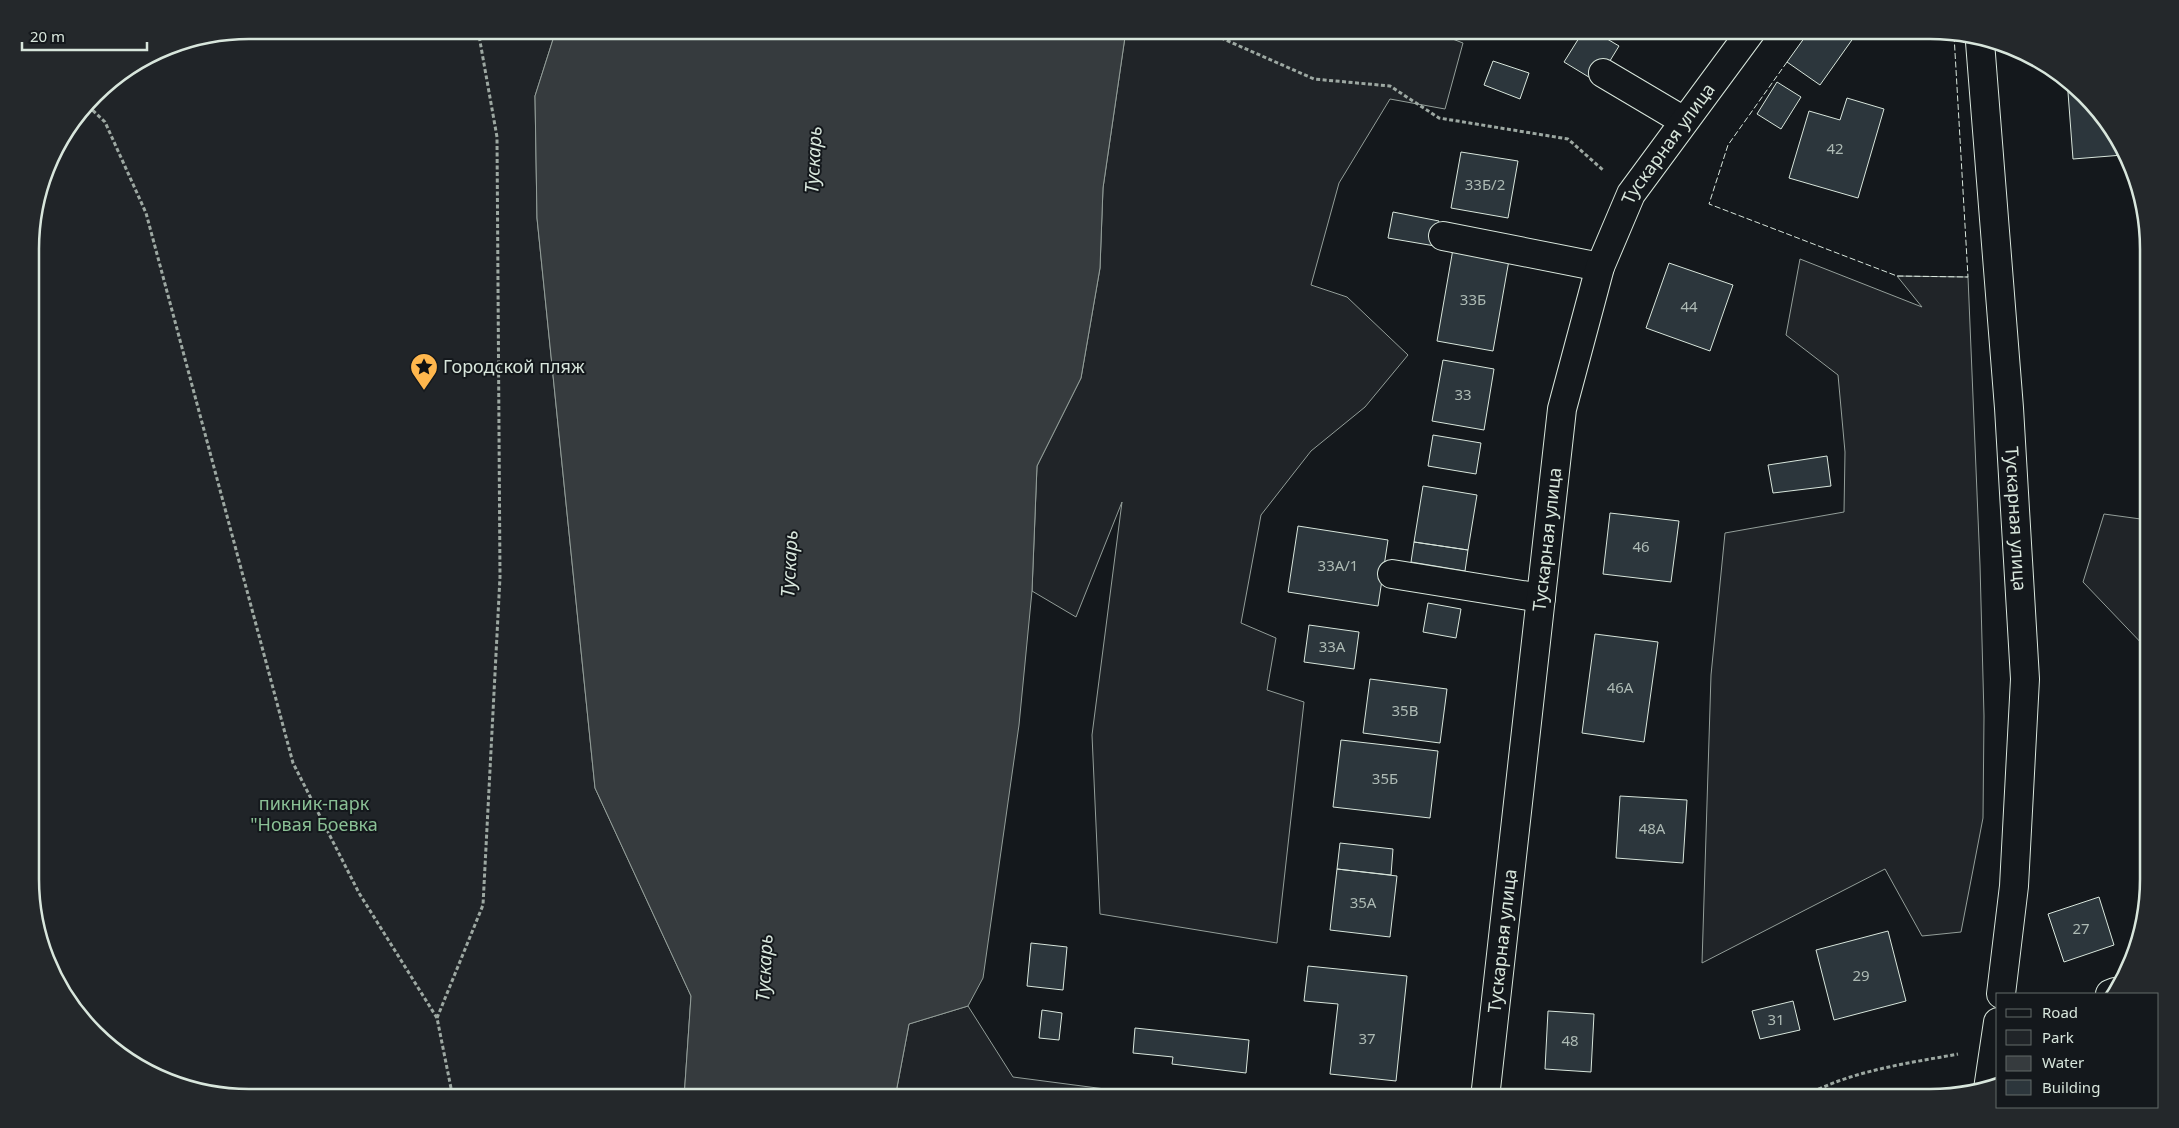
<svg xmlns="http://www.w3.org/2000/svg" width="2179" height="1128" font-family="'Noto Sans',sans-serif">
	<style>
		.green { fill: #202428; stroke: #939e99 }
		.water { fill: #363b3e; stroke: #939e99 }
		.building { fill: #2c363c; stroke: #d8e6dc }
		.lines { fill: none; stroke-linecap: round; stroke-linejoin: round }
		.minor-casing { stroke: #d8e6dc; stroke-width: 30 }
		.path { stroke: #9da8a2; stroke-width: 3; stroke-dasharray: 4 2.5; stroke-linecap: butt }
		.minor { stroke: #14181c; stroke-width: 28 }
		.fence { stroke: #d8e6dc; stroke-width: 1; stroke-dasharray: 6 2.5; stroke-linecap: butt }
		.labels { text-anchor: middle; stroke-width: 4; stroke-linejoin: round; paint-order: stroke }
		.number-label { font-size: 15px; fill: #adbab4 }
		.street-label { font-size: 18px; fill: #d8e6dc; stroke: #14181c }
		.poi-label { font-size: 18px; fill: #d8e6dc; stroke: #14181c; text-anchor: start }
		.park-label { font-size: 18px; fill: #8ac095; stroke: #14181c }
		.water-label { font-size: 19px; font-style: italic; fill: #d8e6dc; stroke: #14181c }
		.rim { fill: none; stroke: #d8e6dc; stroke-width: 2.5 }
	</style>
	<rect width="100%" height="100%" fill="#14181c"/>
	<!-- green -->
	<path class="green" d="M249,30H556L535,96L537,218L595,788L691,996L684,1098H249L152,1075L105,1044L67,1001L32,908L30,234L53,152L104,85L165,47Z
		M1126,30H1429L1463,43L1445,109L1390,99L1339,183L1311,285L1347,297L1408,355L1365,407L1311,451L1261,515L1241,623L1276,638L1267,690L1304,702L1277,943L1100,914L1092,735L1122,502L1076,617L1032,591L1037,466L1081,378L1100,268L1103,188Z
		M1800,259L1922,307L1897,276L1968,277L1980,565L1984,716L1983,818L1961,932L1922,936L1885,869L1702,963L1711,675L1725,533L1844,512L1845,452L1838,375L1786,335Z
		M2104,514L2148,520V650L2083,582Z
		M968,1006L1013,1077L1174,1098H895L909,1024Z"/>
	<!-- water -->
	<path class="water" d="M556,30H1126L1103,188L1100,268L1081,378L1037,466L1032,591L1019,725L983,978L968,1006L909,1024L895,1098H684L691,996L595,788L537,218L535,96Z"/>
	<!-- building -->
	<path class="building" d="M1584,30H1592L1619,46L1597,82L1564,62Z
		M1810,30H1859L1820,85L1787,62Z
		M1493,61L1529,73L1520,99L1484,85Z
		M2067,79L2075,85L2112,127L2123,155L2073,159Z
		M1777,82L1801,97L1781,129L1757,114Z
		M1847,98L1884,109L1858,198L1789,178L1809,111L1840,120Z
		M1461,152L1518,161L1508,218L1451,208Z
		M1393,212L1439,221L1435,246L1388,238Z
		M1453,249L1509,260L1493,351L1437,341Z
		M1669,263L1733,285L1710,351L1646,328Z
		M1443,360L1494,369L1484,430L1432,421Z
		M1433,435L1481,443L1476,474L1428,466Z
		M1827,456L1831,486L1773,493L1768,465Z
		M1423,486L1477,495L1468,550L1414,542Z
		M1610,513L1679,521L1671,582L1603,574Z
		M1298,526L1388,540L1378,606L1288,592Z
		M1414,542L1468,550L1465,571L1411,562Z
		M1428,603L1461,609L1456,638L1423,632Z
		M1309,625L1359,632L1354,669L1304,662Z
		M1595,634L1658,642L1644,742L1582,733Z
		M1370,679L1447,689L1440,743L1363,733Z
		M1341,740L1438,751L1430,818L1333,807Z
		M1620,796L1687,800L1683,863L1616,858Z
		M1340,843L1393,849L1391,875L1337,869Z
		M1337,869L1397,876L1390,937L1330,930Z
		M2099,897L2114,945L2064,962L2048,914Z
		M1888,931L1906,1001L1834,1020L1816,950Z
		M1031,943L1067,947L1063,990L1027,986Z
		M1308,966L1407,976L1396,1081L1330,1074L1338,1004L1304,1001Z
		M1793,1001L1800,1030L1760,1039L1752,1011Z
		M1042,1010L1062,1013L1059,1040L1039,1038Z
		M1548,1011L1594,1014L1591,1072L1545,1069Z
		M1135,1028L1249,1040L1246,1073L1172,1064L1173,1057L1133,1053Z"/>
	<g class="lines">
		<defs>
			<g id="minor">
				<path id="s1" d="M1980,42L2009,408L2025,679L2014,886L2001,994"/>
				<path d="M1603,73L1684,121"/>
				<path d="M1443,236L1600,267"/>
				<path d="M1392,574L1541,598"/>
				<path d="M2110,994L2115,992"/>
				<path d="M1988,1089L1998,1022"/>
				<path id="s2" d="M1485,1098L1562,409L1600,267L1631,194L1752,30"/>
			</g>
		</defs>
		<!-- minor casing -->
		<use href="#minor" class="minor-casing"/>
		<!-- path -->
		<path class="path" d="M1203,30L1314,79L1390,86L1439,118L1568,139L1603,170
			M88,106L105,122L146,213L293,763L359,893L437,1018L453,1098
			M437,1018L483,905L500,577L497,137L478,30
			M1801,1098C1849,1071 1904,1064 1958,1054"/>
		<!-- minor -->
		<use href="#minor" class="minor"/>
		<!-- fence -->
		<path class="fence" d="M1787,62L1728,145L1709,204L1897,276L1968,277L1954,35"/>
	</g>
	<!-- icons -->
	<defs>
		<symbol id="sight-pin" viewBox="-11 -11 22 30"><path d="M0 17L-7.5 6A9.5 9.5 0 1 1 7.5 6Z" fill="#ffb74d" stroke="#14181c"/><path d="M0-6L1.8-2.2L6-1.7L2.9 1.2L3.7 5.4L0 3.3L-3.7 5.4L-2.9 1.2L-6-1.7L-1.8-2.2Z" fill="#111"/></symbol>
	</defs>
	<g fill-rule="evenodd">
		<use href="#sight-pin" x="408" y="351" width="32" height="43"/>
	</g>
	<g class="labels">
		<!-- number labels -->
		<g class="number-label">
			<text x="1835" y="154">42</text>
			<text x="1485" y="190">33Б/2</text>
			<text x="1473" y="305">33Б</text>
			<text x="1689" y="312">44</text>
			<text x="1463" y="400">33</text>
			<text x="1641" y="552">46</text>
			<text x="1338" y="571">33А/1</text>
			<text x="1332" y="652">33А</text>
			<text x="1620" y="693">46А</text>
			<text x="1405" y="716">35В</text>
			<text x="1385" y="784">35Б</text>
			<text x="1652" y="834">48А</text>
			<text x="1363" y="908">35А</text>
			<text x="2081" y="934">27</text>
			<text x="1861" y="981">29</text>
			<text x="1776" y="1025">31</text>
			<text x="1367" y="1044">37</text>
			<text x="1570" y="1046">48</text>
		</g>
		<!-- street labels -->
		<g class="street-label">
			<text dy="6" stroke="none"><textPath href="#s2" startOffset="982">Тускарная улица</textPath></text>
			<text dy="6" stroke="none"><textPath href="#s1" startOffset="478">Тускарная улица</textPath></text>
			<text dy="6" stroke="none"><textPath href="#s2" startOffset="562">Тускарная улица</textPath></text>
			<text dy="6" stroke="none"><textPath href="#s2" startOffset="158">Тускарная улица</textPath></text>
		</g>
		<!-- poi labels -->
		<g class="poi-label">
			<text x="443" y="373">Городской пляж</text>
		</g>
		<!-- park labels -->
		<g class="park-label">
			<text x="314" y="810">пикник-парк<tspan x="314" dy="21">"Новая Боевка</tspan></text>
		</g>
		<!-- water labels -->
		<g class="water-label">
			<text transform="translate(813 160) rotate(-87)" y="7">Тускарь</text>
			<text transform="translate(789 564) rotate(-87)" y="7">Тускарь</text>
			<text transform="translate(764 968) rotate(-87)" y="7">Тускарь</text>
		</g>
	</g>
	<!-- crop -->
	<path d="M0 0H2179V1128H0ZM249 39H1930A210 210 0 0 1 2140 249V879A210 210 0 0 1 1930 1089H249A210 210 0 0 1 39 879V249A210 210 0 0 1 249 39Z" fill="#24282b" fill-rule="evenodd"/>
	<path class="rim" d="M249 39H1930A210 210 0 0 1 2140 249V879A210 210 0 0 1 1930 1089H249A210 210 0 0 1 39 879V249A210 210 0 0 1 249 39Z"/>
	<!-- legend -->
	<rect x="1996" y="993" width="162" height="115" fill="#14181c" stroke="#626a69"/>
	<rect x="2006" y="1009" width="25" height="8" fill="#14181c" stroke="#626a69"/>
	<text x="2042" y="1018" font-size="15" fill="#d8e6dc">Road</text>
	<rect x="2006" y="1030" width="25" height="15" fill="#202428" stroke="#626a69"/>
	<text x="2042" y="1043" font-size="15" fill="#d8e6dc">Park</text>
	<rect x="2006" y="1056" width="25" height="15" fill="#363b3e" stroke="#626a69"/>
	<text x="2042" y="1068" font-size="15" fill="#d8e6dc">Water</text>
	<rect x="2006" y="1080" width="25" height="15" fill="#2c363c" stroke="#626a69"/>
	<text x="2042" y="1093" font-size="15" fill="#d8e6dc">Building</text>
	<!-- scale -->
	<path d="M22 42v8h125v-8" fill="none" stroke="#d8e6dc" stroke-width="2.5"/>
	<text x="30" y="42" font-size="15" fill="#d8e6dc" stroke="#14181c" stroke-width="4" paint-order="stroke">20 m</text>
</svg>
